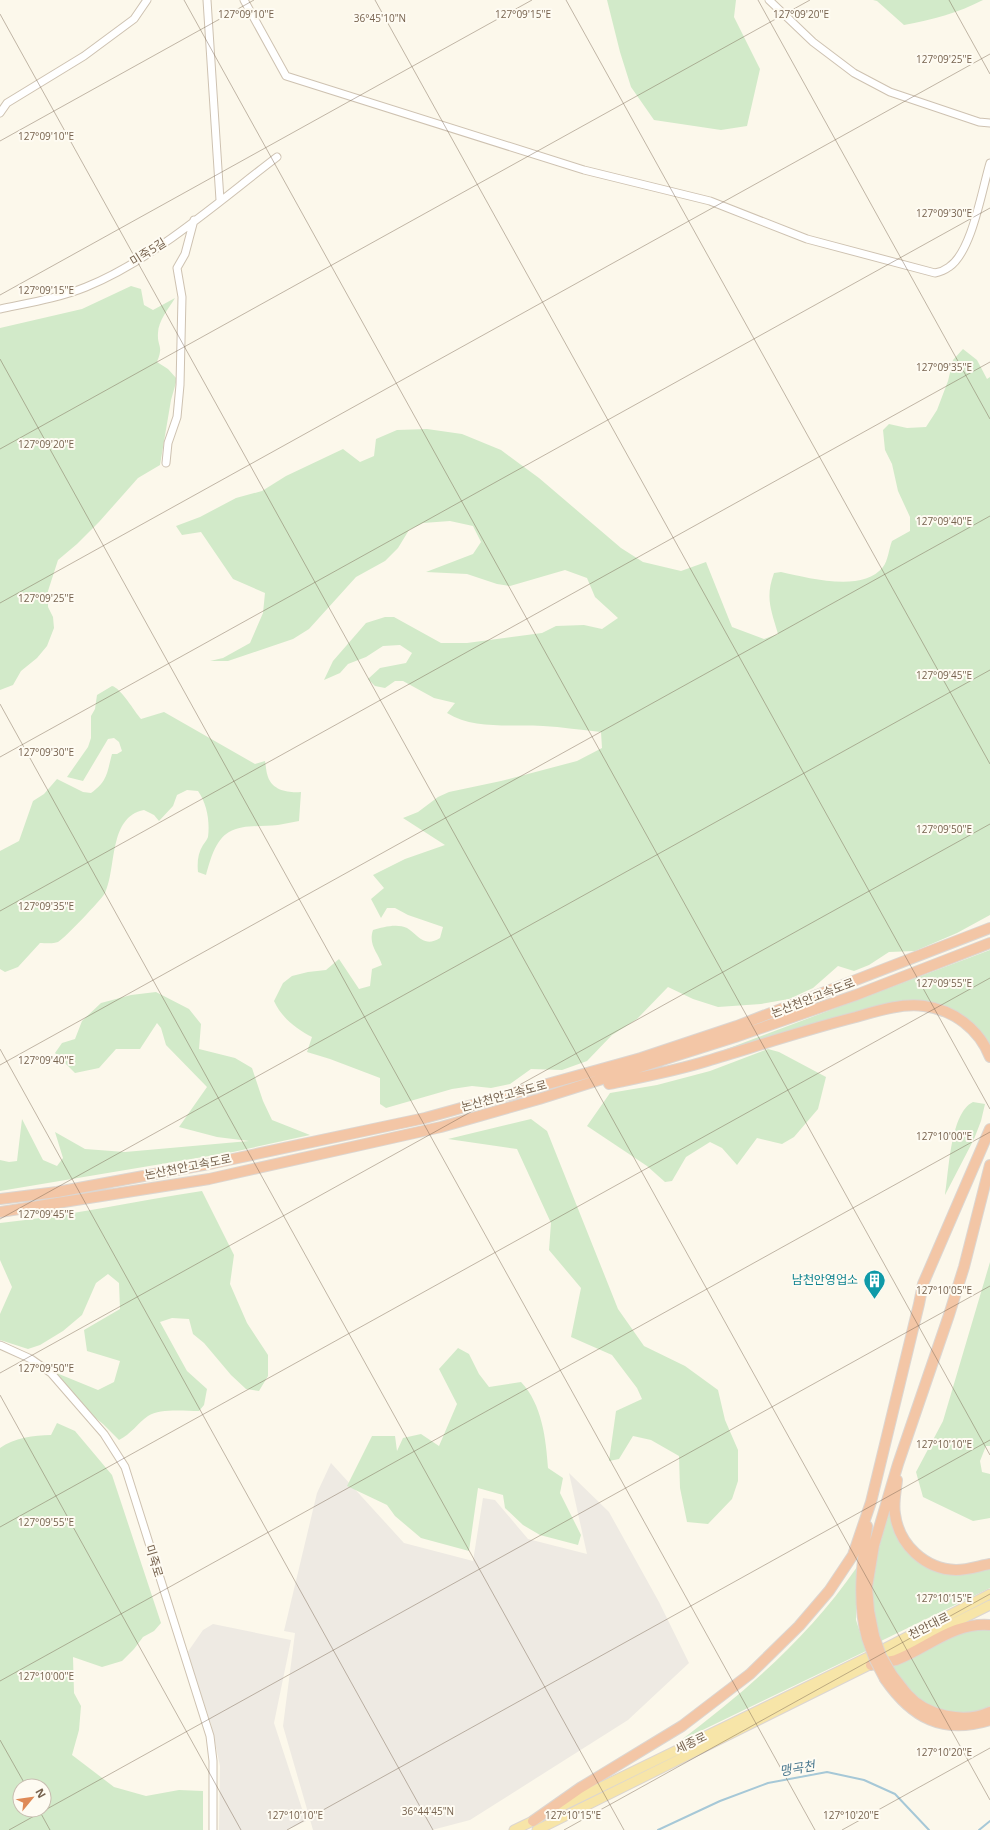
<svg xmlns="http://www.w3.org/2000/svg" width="990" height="1830" font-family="'Open Sans','Noto Sans KR',sans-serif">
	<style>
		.industrial { fill: #eeeae3 }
		.green { fill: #d2eac9; fill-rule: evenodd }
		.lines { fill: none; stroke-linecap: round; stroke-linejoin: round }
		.stream { stroke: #a6c8d7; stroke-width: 2 }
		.minor-casing { stroke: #cec2b1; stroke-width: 9 }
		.major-casing { stroke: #dcd6d1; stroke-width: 11 }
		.highway-casing { stroke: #dcd6d1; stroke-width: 12 }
		.minor { stroke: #fff; stroke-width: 7 }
		.major { stroke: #f7e5a8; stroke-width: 9 }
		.highway { stroke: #f3c6a6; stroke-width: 10 }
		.highway-bridge-casing { stroke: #dcd6d1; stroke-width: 12; stroke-linecap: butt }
		.highway-bridge { stroke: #f3c6a6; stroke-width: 10 }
		.ticks { fill: none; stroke: #77634f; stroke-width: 1; stroke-opacity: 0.45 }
		.labels { text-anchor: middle; stroke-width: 4; stroke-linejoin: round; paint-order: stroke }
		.street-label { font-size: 12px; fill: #77634f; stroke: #fefbf2 }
		.culture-label { font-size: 12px; fill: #0d838f; stroke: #fefbf2; text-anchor: end }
		.water-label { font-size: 13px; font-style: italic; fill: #4c7a90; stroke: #fefbf2 }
		.ticks-label { font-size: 10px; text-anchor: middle; fill: #77634f; stroke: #fefbf2; stroke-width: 4; stroke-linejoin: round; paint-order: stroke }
	</style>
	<rect width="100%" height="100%" fill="#fcf8eb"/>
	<!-- industrial -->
	<path class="industrial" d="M331,1463L404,1543L473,1561L483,1498L495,1500L528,1539L587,1554L569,1473L609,1512L659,1602L689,1663L628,1720L470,1820L432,1830H313L283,1726L295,1633L284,1631L317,1493Z
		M213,1624L291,1640L274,1723L306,1821L287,1830H219L220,1766L211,1724L187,1653L203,1630Z"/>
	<!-- green -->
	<path class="green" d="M607,0H736L734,17L760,69L747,126L721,130L654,120L631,87L620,52Z
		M873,0H983C958,13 932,20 904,25L877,1Z
		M131,286L141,289L144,305L153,310L175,298C169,308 158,321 158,333C157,347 164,345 157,362L168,369L177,379L171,400L160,465L138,478L99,522L77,544L58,560L48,591V607L53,617L54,628L47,646L37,658L21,671L13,685L0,690V328L82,309Z
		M963,349L977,360L987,379L990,377V915L957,933L915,951L889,952L869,965L854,971L838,966L813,988L789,999L761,1004L718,1007L693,999L668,987L637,1019L612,1035L587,1061L562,1070L531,1069L510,1084L491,1088L472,1086L452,1089L386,1108L380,1104V1078L330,1059L307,1052L312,1037C296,1029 281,1017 274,1001L283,983L292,976L308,972L326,970L339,959L359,989L370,986L372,969L382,965C378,952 368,945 373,930C383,927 397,923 407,928C418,935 424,948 440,938L443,927L408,915L395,908H387L381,918L371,899L384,888L373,875L405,859L445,845L403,818L418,812L438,797L449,792L501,781L577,761L602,748L601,732C581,730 562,727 543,726C512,724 474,730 447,713L455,703L434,698L403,681H395L385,688L375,686L368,679L380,668L406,663L412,653L400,645L383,646L366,657L348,664L340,673L324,680L333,661L366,623L385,617H394L441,643H467L542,633L556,626L584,625L602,629L618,618L595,597L587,578L565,570L510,586L497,584L467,574L426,572L473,554L481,542L473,526L450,521L423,523L409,530L398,548L385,561L356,577L309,629L293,639L228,661H210L223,658L250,643L263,613L265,593L233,579L201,532L182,535L176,526L200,517L236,498L262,491L286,476L343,449L360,462L374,456L376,439L397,430L427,429L462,434L501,450L539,478L621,548L643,562L681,571L706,562L732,627L764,639L778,634C771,609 765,598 774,573L781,572C809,578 863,593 883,567C888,561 889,548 892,541L910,531V517L898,491L892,464L885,450L883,430L889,424L907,428L926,427L937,410L948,381L953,360Z
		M112,686C121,688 134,711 141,719L164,712L255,764L265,761C266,766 266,772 268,777C273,791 289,793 301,792L299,821C292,822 285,824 278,825C262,827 243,824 229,832C215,840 210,861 206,875L198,872C197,862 198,853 203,845C205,842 207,840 208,837C210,821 207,804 198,791L187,790L177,795L173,806L159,821L154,815L144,810C108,817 117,868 105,893C102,899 64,939 58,942C53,944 45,943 40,943L18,967L5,972L0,969V851L19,841L33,801L44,794L57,779L83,792L91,793C108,781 107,772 112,754H117L122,751L119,742L114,738L108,739L83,781L67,777L88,747L91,738V716L95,709L97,695Z
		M990,950V1047L943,1006L873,1009L724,1050Z
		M156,992L189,1009L201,1024L199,1049L235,1058L252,1068L263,1101L272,1120L310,1135L233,1152L0,1191V1160L9,1162L17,1161L22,1119L43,1160L57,1166L63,1158L55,1132L85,1149L125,1152L249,1141L217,1137L179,1127L207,1087L166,1045L161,1028L157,1023L140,1049H116L99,1068L75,1073L55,1053L62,1043L75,1039L82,1021L101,1003L131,995Z
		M768,1049L779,1052L826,1077L818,1109L794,1137L782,1144L757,1138L737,1165L722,1148L710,1142L686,1157L672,1181L665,1182L647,1166L587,1126L610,1093L657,1085L710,1071Z
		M973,1102L985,1104L981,1121L974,1139L945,1195C949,1172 950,1113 973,1102Z
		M531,1119L547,1131L618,1309L644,1346L685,1366L718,1390L725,1420L738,1450V1481L732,1499L708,1524L687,1522L680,1488L679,1456L651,1440L633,1436L619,1459L609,1461L616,1411L642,1399L637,1388L612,1355L571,1337L581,1288L549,1250L551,1223L517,1149L448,1139Z
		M202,1191L234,1255L230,1284L247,1323L268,1355V1376L259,1391L246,1389L231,1375L204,1343L193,1334L189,1319L172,1318L160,1322L187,1371L207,1389L204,1405L199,1411C185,1411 160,1408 148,1416C138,1423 131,1434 119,1440L103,1424L76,1402L54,1372L98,1390L114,1382L120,1361L87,1351L84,1330L120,1309L119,1283L108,1274L96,1283L82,1315L63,1331L40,1345L28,1349L0,1340V1314L12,1287L0,1260V1223C68,1216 135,1201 202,1191Z
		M990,1262V1446H986L980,1461L982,1472L990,1474V1518L973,1521L923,1497L916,1472L943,1421Z
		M458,1348L469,1354L479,1374L489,1387L521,1382C542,1404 546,1439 548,1468L563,1478L560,1493L581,1535L578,1545L540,1535L523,1525L505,1508L503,1495L478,1488L469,1551L421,1538L395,1516L387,1505L347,1486L372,1436H395L397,1451L403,1438L421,1434L439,1446L457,1404L439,1369Z
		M57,1423L75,1431L112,1475L161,1623L154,1631L143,1637L134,1649L122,1661L102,1667L73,1657L74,1693L81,1706L79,1730L72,1755L114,1787L146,1796L179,1790L203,1791V1830H0V1448C14,1438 34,1435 51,1435ZM20,1786H44V1810H20Z
		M889,1514L895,1529L925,1564L990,1566V1588L881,1641C864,1595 875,1559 889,1514Z
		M857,1567L856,1620L866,1651L680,1741C747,1690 809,1637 857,1567Z
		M990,1630V1706C977,1713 965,1714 951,1712C945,1711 938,1711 933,1708C915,1701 902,1683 893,1667C919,1652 959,1626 990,1630Z"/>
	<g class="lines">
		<!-- stream -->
		<path class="stream" d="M658,1830L720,1801L768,1783L827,1772L864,1780L895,1794L929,1830
			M979,1830L990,1821"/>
		<defs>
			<path id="minor" d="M207,0L220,200
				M244,0L286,76L584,170L710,201L807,239L935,273C940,272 945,270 949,267C972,252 982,189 990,163
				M769,0L813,42L854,73L890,92L979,122L990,123
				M0,113L7,103L84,56L134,19L147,0
				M0,309C28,303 59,298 86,287C153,260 219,201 277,157
				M166,463L168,443L177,417L180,385L182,297L177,268L185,254L194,220
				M0,1345L31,1359L51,1373L104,1434L125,1467L210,1736L213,1761V1830"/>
			<path id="major" d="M554,1810L868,1657L990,1594
				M514,1830L539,1818
				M537,1830L990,1605"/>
			<path id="highway" d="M609,1084C642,1077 675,1071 707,1061C757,1046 805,1030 856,1017C877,1011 901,1003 924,1006C954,1010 979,1029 990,1057
				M0,1199L57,1192L214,1163L425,1118L641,1058L737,1026L990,928
				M0,1212L209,1179L441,1127L539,1099L735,1037L856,995L990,943
				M897,1480C896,1491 893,1503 895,1514C899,1545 925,1569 956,1570C967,1570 979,1566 990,1564
				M874,1636L869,1611L867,1587L874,1545L898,1464L949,1315L964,1267L990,1165
				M867,1638C857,1602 862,1563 867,1526
				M871,1665C879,1663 888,1662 896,1660C928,1648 953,1622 990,1625
				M892,1675C897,1681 902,1688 907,1694C926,1716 964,1724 990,1712
				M885,1679C912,1718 943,1735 990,1720
				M533,1821L580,1788L682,1726L750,1674L799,1626L829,1591L853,1555L871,1502L919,1304L923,1284L990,1129"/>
		</defs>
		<!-- minor casing -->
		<use href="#minor" class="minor-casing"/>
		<!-- major casing -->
		<use href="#major" class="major-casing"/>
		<!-- highway casing -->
		<use href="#highway" class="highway-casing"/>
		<!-- minor -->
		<use href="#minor" class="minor"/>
		<!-- major -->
		<use href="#major" class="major"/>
		<!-- highway -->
		<use href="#highway" class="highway"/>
		<defs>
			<path id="highway-bridge" d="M874,1636L881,1656L892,1675
				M867,1638L875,1660L885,1679"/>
		</defs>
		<!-- highway-bridge casing -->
		<use href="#highway-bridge" class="highway-bridge-casing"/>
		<!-- highway-bridge -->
		<use href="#highway-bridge" class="highway-bridge"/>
	</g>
	<!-- ticks -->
	<path class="ticks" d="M184,0L990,1455M375,0L990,1109M566,0L990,764M758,0L990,419M949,0L990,74M0,14L990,1800M0,141L254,0M0,295L532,0M0,359L815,1830M0,449L810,0M0,603L990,54M0,704L624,1830M0,757L990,208M0,911L990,362M0,1049L433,1830M0,1065L990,516M0,1219L990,670M0,1373L990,824M0,1395L241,1830M0,1527L990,978M0,1681L990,1132M0,1740L26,1786M39,1810L50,1830M9,1830L990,1286M287,1830L990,1440M564,1830L990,1594M842,1830L990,1748"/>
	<!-- icons -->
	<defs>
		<symbol id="building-pin" viewBox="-11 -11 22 30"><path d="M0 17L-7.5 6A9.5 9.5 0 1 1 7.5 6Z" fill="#0f9aa8" stroke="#fefbf2"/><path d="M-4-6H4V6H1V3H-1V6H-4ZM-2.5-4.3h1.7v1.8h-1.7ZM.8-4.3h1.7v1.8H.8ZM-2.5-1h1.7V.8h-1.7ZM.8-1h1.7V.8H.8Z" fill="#fff"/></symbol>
	</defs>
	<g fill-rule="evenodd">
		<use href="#building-pin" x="862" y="1268" width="25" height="34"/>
	</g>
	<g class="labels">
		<!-- street labels -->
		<g class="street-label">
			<text transform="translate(148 252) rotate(-32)" y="4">미죽5길</text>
			<text transform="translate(813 998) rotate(-21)" y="4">논산천안고속도로</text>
			<text transform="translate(504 1096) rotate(-15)" y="4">논산천안고속도로</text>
			<text transform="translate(188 1167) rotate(-11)" y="4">논산천안고속도로</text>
			<text transform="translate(154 1561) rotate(73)" y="4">미죽로</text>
			<text transform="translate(929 1626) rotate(-27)" y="4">천안대로</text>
			<text transform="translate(691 1743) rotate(-26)" y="4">세종로</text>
		</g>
		<!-- culture labels -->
		<g class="culture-label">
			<text x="858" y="1284">남천안영업소</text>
		</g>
		<!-- water labels -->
		<g class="water-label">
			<text transform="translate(797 1768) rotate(-10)" y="5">맹곡천</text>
		</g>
	</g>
	<g class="ticks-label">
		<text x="246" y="18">127°09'10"E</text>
		<text x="523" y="18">127°09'15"E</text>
		<text x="801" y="18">127°09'20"E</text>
		<text x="380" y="22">36°45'10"N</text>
		<text x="944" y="63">127°09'25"E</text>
		<text x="46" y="140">127°09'10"E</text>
		<text x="944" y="217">127°09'30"E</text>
		<text x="46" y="294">127°09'15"E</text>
		<text x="944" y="371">127°09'35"E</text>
		<text x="46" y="448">127°09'20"E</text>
		<text x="944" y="525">127°09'40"E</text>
		<text x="46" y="602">127°09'25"E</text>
		<text x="944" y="679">127°09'45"E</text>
		<text x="46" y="756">127°09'30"E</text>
		<text x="944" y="833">127°09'50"E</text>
		<text x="46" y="910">127°09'35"E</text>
		<text x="944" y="987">127°09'55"E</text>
		<text x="46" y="1064">127°09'40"E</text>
		<text x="944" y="1140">127°10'00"E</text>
		<text x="46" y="1218">127°09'45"E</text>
		<text x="944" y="1294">127°10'05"E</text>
		<text x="46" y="1372">127°09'50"E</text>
		<text x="944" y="1448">127°10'10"E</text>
		<text x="46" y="1526">127°09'55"E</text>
		<text x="944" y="1602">127°10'15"E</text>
		<text x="46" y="1680">127°10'00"E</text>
		<text x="944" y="1756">127°10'20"E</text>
		<text x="428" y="1815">36°44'45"N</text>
		<text x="295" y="1819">127°10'10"E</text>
		<text x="573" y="1819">127°10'15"E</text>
		<text x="851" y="1819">127°10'20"E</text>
	</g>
	<!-- north arrow -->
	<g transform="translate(32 1798) rotate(61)"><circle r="19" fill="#fefbf2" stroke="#c8beb1"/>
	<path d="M0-3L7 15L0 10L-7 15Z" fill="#df8a57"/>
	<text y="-6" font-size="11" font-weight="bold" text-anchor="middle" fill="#77634f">N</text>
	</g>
</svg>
